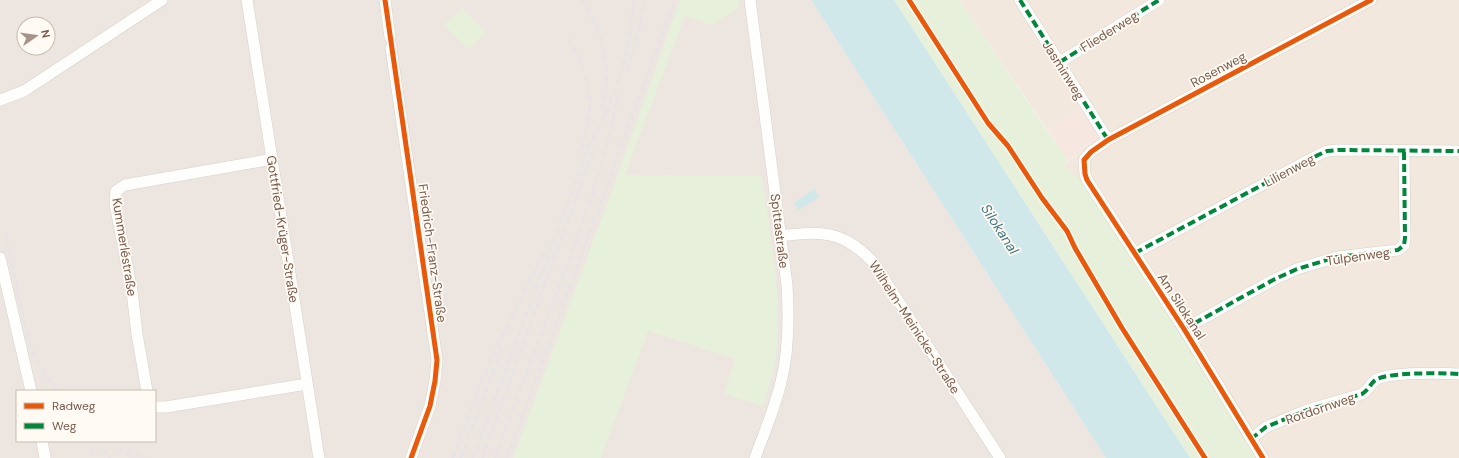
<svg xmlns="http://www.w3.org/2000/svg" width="1459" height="458" font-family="'DM Sans',sans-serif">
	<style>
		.residential { fill: #f2e8de }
		.commercial { fill: #f6e8e1 }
		.industrial { fill: #ede5e0; fill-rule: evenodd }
		.green { fill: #e7f0db }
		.water { fill: #d0e8ea }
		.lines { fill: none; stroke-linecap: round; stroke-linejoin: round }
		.minor-casing { stroke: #d7d1cb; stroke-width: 12 }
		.minor { stroke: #fefefd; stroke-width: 11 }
		.rail { stroke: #e6e3e7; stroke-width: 2.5; stroke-dasharray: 6 4; stroke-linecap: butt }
		.quiet { stroke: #00873e; stroke-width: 4; stroke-dasharray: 8 4; stroke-linecap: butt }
		.cycleway-casing { stroke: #fffaf3; stroke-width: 8 }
		.cycleway { stroke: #e8590c; stroke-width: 5 }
		.labels { text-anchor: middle; stroke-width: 3.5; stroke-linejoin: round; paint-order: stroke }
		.street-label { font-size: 13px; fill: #7a5c4d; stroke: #fffaf3 }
		.water-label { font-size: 14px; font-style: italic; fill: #437c86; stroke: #fffaf3 }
	</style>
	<rect width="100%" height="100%" fill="#f9f5f0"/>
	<!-- residential -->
	<path class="residential" d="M959,0H1459V458H1258L1069,172L1063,165L1089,148L1082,106L1047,129Z"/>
	<!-- commercial -->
	<path class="commercial" d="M1082,106L1100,133L1089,148L1068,161L1047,129Z"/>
	<!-- industrial -->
	<path class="industrial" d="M0,0H811L1106,458H0ZM24,24H48V48H24ZM17,391H155V441H17Z"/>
	<!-- green -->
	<path class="green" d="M680,0H739L740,7L712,25L685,16L625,175L762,176C770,235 783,296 776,355C774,373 768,389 763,406L724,394L735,359L648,331L601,458H513L618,174Z
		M894,0H959L1068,161L1063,165L1086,187L1182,333L1258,458H1190Z
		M462,8L486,32L469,50L444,25Z"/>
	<!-- water -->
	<path class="water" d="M811,0H894L1190,458H1106Z
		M814,189L819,197L799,210L794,203Z"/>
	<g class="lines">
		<defs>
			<path id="minor" d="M247,0L319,458
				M385,0L390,37
				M750,0L787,285C789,317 789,351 781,382C775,408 764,433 755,458
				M1020,0L1108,140
				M391,48L437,360L435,381L430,406L411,458
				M1060,62L1159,0
				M0,100L24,91L162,0
				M780,236C821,231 843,230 873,262L1000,458
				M1135,253L1318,155L1327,151L1338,150L1459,151
				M0,258L31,391
				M1184,329L1275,279L1297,269L1337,257L1398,250L1404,245L1405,238L1404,151
				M147,391L137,334L132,291L115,204L116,191L125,185L273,159
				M155,407H166L307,384
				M1251,439L1266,427L1307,410L1362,394C1369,390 1371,382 1377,379C1392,372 1442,373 1459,374
				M42,441L45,458
				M1263,458L1184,329L1087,180L1085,174L1084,160L1091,152L1108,140L1371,0"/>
		</defs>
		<!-- minor casing -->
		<use href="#minor" class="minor-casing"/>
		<!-- minor -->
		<use href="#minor" class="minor"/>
		<!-- rail -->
		<path class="rail" d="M581,0C604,28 613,78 601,112
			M568,39C582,59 593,92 589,117C587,130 583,143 580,156
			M627,70L639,32L644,0
			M5,234L28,338C35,358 44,375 58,391
			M86,441L96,458
			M97,441L110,458
			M110,441L133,458
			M119,441L144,458
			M453,458L484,374L546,248
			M461,458L502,347
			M473,458L588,148C595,135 602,121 608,107C623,73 631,37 634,0
			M482,458L595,146
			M495,458C529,361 570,266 601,167C608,142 612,116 620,91
			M507,458L675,0"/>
		<!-- quiet -->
		<path class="quiet" d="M1020,0L1108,140
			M1060,62L1159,0
			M1135,253L1318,155L1327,151L1338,150L1459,151
			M1184,329L1275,279L1297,269L1337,257L1398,250L1404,245L1405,238L1404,151
			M1251,439L1266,427L1307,410L1362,394C1369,390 1371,382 1377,379C1392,372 1442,373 1459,374"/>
		<defs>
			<path id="cycleway" d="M385,0L437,360L435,381L430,406L411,458
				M909,0L988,123L1008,146L1042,198L1067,231L1075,248L1122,328L1205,458
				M1263,458L1184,329L1087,180L1085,174L1084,160L1091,152L1108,140L1371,0"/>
		</defs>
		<!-- cycleway casing -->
		<use href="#cycleway" class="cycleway-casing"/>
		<!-- cycleway -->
		<use href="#cycleway" class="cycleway"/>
	</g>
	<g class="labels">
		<!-- street labels -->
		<g class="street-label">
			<text transform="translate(1109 31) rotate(-32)" y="5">Fliederweg</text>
			<text transform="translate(1218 69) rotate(-28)" y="5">Rosenweg</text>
			<text transform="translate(1064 70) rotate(58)" y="5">Jasminweg</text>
			<text transform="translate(1289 170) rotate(-28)" y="5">Lilienweg</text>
			<text transform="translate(283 229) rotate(81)" y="5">Gottfried-Krüger-Straße</text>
			<text transform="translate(780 231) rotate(83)" y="5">Spittastraße</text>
			<text transform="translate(125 247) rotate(81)" y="5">Kummerléstraße</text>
			<text transform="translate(433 253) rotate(82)" y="5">Friedrich-Franz-Straße</text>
			<text transform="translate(1358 256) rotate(-8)" y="5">Tulpenweg</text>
			<text transform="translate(1182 306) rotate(57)" y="5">Am Silokanal</text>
			<text transform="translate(915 327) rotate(57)" y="5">Wilhelm-Meinicke-Straße</text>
			<text transform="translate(1320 408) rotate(-19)" y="5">Rotdornweg</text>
		</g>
		<!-- water labels -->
		<g class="water-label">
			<text transform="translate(1000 229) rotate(57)" y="5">Silokanal</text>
		</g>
	</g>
	<!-- legend -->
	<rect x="16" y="390" width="140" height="52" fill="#fffaf3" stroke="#cabbb1"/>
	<rect x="24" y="403" width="20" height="6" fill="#e8590c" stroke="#cabbb1"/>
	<text x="52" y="410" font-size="12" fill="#7a5c4d">Radweg</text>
	<rect x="24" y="423" width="20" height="6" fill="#00873e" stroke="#cabbb1"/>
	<text x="52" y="430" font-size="12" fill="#7a5c4d">Weg</text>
	<!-- north arrow -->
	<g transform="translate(36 36) rotate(77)"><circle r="19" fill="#fffaf3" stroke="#cabbb1"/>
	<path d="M0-3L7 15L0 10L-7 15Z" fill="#a69286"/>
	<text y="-6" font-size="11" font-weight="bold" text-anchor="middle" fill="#7a5c4d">N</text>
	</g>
</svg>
